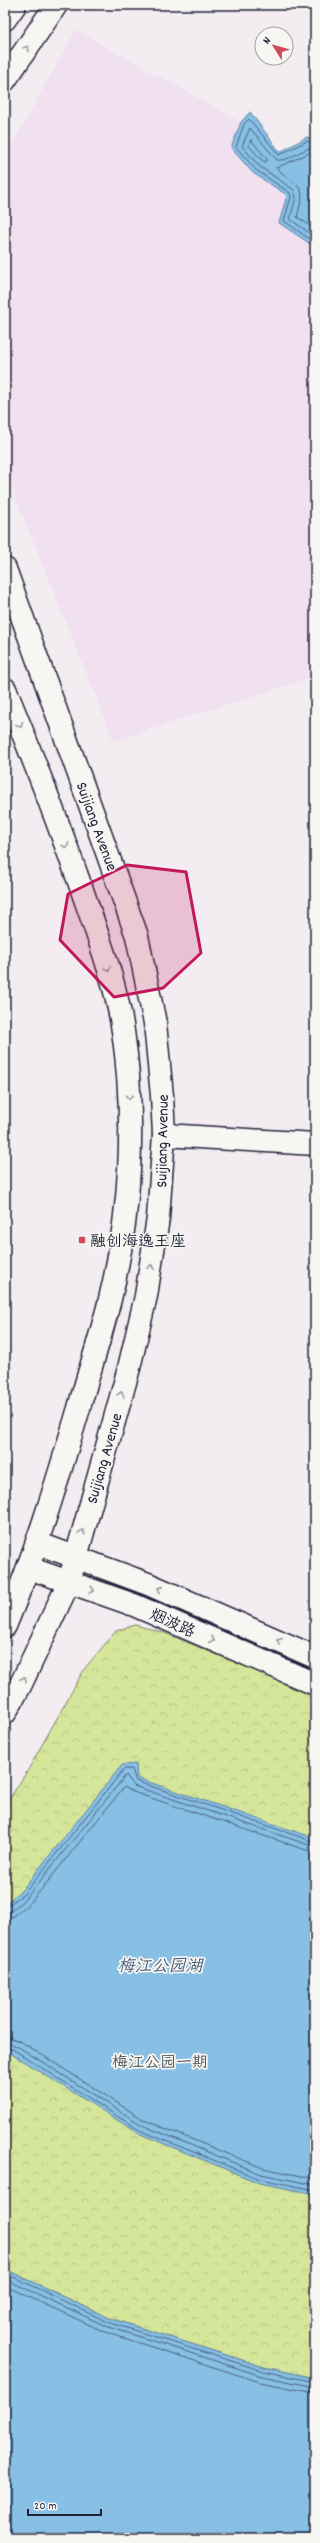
<svg xmlns="http://www.w3.org/2000/svg" width="320" height="2543" font-family="Dekko,'LXGW WenKai TC',sans-serif">
	<style>
		.built { fill: #f0e0f0 }
		.forest { fill: url(#forest-crowns); stroke: #7c846a }
		.water { fill: #87bfe5; stroke: #5f80a1 }
		.lines { fill: none; stroke-linecap: round; stroke-linejoin: round }
		.shore { stroke: #4a617f; stroke-width: 1 }
		.minor-casing { stroke: #22223b; stroke-width: 25 }
		.secondary-casing { stroke: #22223b; stroke-width: 25 }
		.minor { stroke: #f6f6f2; stroke-width: 22 }
		.secondary { stroke: #f6f6f2; stroke-width: 22 }
		.oneway { stroke: #9797a0 }
		.marked { fill: #c2185b; fill-opacity: 0.2; stroke: #c2185b; stroke-width: 3; stroke-linejoin: round }
		.poi-dot { fill: #d1495b; stroke: #f6f6f2; stroke-width: 1.5 }
		.labels { text-anchor: middle; stroke-width: 3.5; stroke-linejoin: round; paint-order: stroke }
		.street-label { font-size: 16px; fill: #22223b; stroke: #f6f6f2 }
		.poi-label { font-size: 16px; fill: #22223b; stroke: #f6f6f2; text-anchor: start }
		.park-label { font-size: 16px; fill: #4f5353; stroke: #f6f6f2 }
		.water-label { font-size: 17px; font-style: italic; fill: #455976; stroke: #f6f6f2 }
	</style>
	<defs>
		<pattern id="forest-crowns" width="20" height="18" patternUnits="userSpaceOnUse"><rect width="20" height="18" fill="#d5e69a"/><path d="M2 6a3 3 0 1 1 6 0M12 15a3 3 0 1 1 6 0" fill="none" stroke="#b7c586"/></pattern>
	</defs>
	<rect width="100%" height="100%" fill="#f3ecf1"/>
	<filter id="ink" filterUnits="userSpaceOnUse"><feTurbulence type="fractalNoise" baseFrequency=".025" numOctaves="2"/><feDisplacementMap in="SourceGraphic" scale="8" xChannelSelector="R" yChannelSelector="G"/><feConvolveMatrix kernelMatrix="1 2 1 2 8 2 1 2 1" color-interpolation-filters="sRGB"/></filter>
	<g filter="url(#ink)">
		<!-- built -->
		<path class="built" d="M76,30L241,122L231,149L287,196L279,223L315,247V676L114,741L5,471V157Z"/>
		<!-- forest -->
		<path class="forest" d="M135,1625L165,1633L315,1696V2378L264,2367L109,2318L5,2269V1854L9,1850L5,1842V1806L28,1770L85,1668L116,1631Z"/>
		<!-- water -->
		<path class="water" d="M250,112L280,152L307,137L315,139V247L279,223L287,195L253,173L231,148L241,122Z
			M136,1764L137,1778L315,1838V2194L259,2183L138,2133L5,2050V1904L21,1891L122,1765Z
			M5,2269L109,2318L264,2367L315,2378V2538H5Z"/>
		<g class="lines">
			<!-- shore -->
			<path class="shore" d="M251,140L267,159L266,162L263,161L249,146Z
				M315,143L307,141L279,155L249,119L244,124L236,147L256,170L290,193L291,197L284,221L315,243
				M315,148C301,147 291,162 277,160L250,128L242,146L259,166L294,190L296,197L290,219L315,237
				M315,154L309,153L276,168L296,184L301,190L302,198L297,217L315,229
				M5,1907L24,1894L124,1769H132L136,1781L315,1842
				M5,1912L11,1911L27,1897L126,1775L134,1786L315,1847
				M5,1918L14,1916L32,1901L124,1787L133,1792L315,1853
				M5,2036L20,2041L144,2120L263,2168L315,2179
				M5,2042L17,2046L142,2125L261,2174L315,2185
				M5,2047L14,2050L139,2130L260,2179L315,2190
				M5,2273L108,2322L263,2371L315,2382
				M5,2279L106,2326L262,2376L315,2387
				M5,2286L105,2332L260,2382L315,2393"/>
			<defs>
				<path id="minor" d="M164,1135L315,1144"/>
				<path id="secondary" d="M5,19L15,5
					M5,80L56,5
					M5,569L137,936L155,1023L162,1096L164,1135L158,1218L146,1296L129,1368L69,1582L20,1686L5,1713
					M5,689C32,755 58,822 82,890C98,936 116,983 123,1031C136,1119 131,1213 110,1299C101,1336 89,1372 79,1408C57,1482 35,1555 5,1626
					M37,1543L148,1584L315,1657
					M29,1568L134,1605L315,1684"/>
			</defs>
			<!-- minor casing -->
			<use href="#minor" class="minor-casing"/>
			<!-- secondary casing -->
			<use href="#secondary" class="secondary-casing"/>
			<!-- minor -->
			<use href="#minor" class="minor"/>
			<!-- secondary -->
			<use href="#secondary" class="secondary"/>
		</g>
		<!-- one-way arrows -->
		<defs><path id="oneway-chevron" d="M-2-3.5L2.5 0L-2 3.5" fill="none" stroke-width="1.6" stroke-linecap="round" stroke-linejoin="round"/></defs>
		<g class="oneway">
			<use href="#oneway-chevron" transform="translate(27 48) rotate(-56)"/>
			<use href="#oneway-chevron" transform="translate(20 725) rotate(68)"/>
			<use href="#oneway-chevron" transform="translate(66 846) rotate(70)"/>
			<use href="#oneway-chevron" transform="translate(108 969) rotate(75)"/>
			<use href="#oneway-chevron" transform="translate(129 1097) rotate(89)"/>
			<use href="#oneway-chevron" transform="translate(151 1267) rotate(-81)"/>
			<use href="#oneway-chevron" transform="translate(121 1394) rotate(-74)"/>
			<use href="#oneway-chevron" transform="translate(82 1532) rotate(-75)"/>
			<use href="#oneway-chevron" transform="translate(160 1589) rotate(-156)"/>
			<use href="#oneway-chevron" transform="translate(92 1590) rotate(19)"/>
			<use href="#oneway-chevron" transform="translate(212 1640) rotate(24)"/>
			<use href="#oneway-chevron" transform="translate(279 1641) rotate(-156)"/>
			<use href="#oneway-chevron" transform="translate(24 1679) rotate(-65)"/>
		</g>
	</g>
	<!-- marked area -->
	<path class="marked" d="M127,865L186,872L201,953L163,988L114,997L60,940L68,894Z"/>
	<!-- markers -->
	<rect class="poi-dot" x="78" y="1236" width="8" height="8" rx="2"/>
	<g class="labels">
		<!-- street labels -->
		<g class="street-label">
			<text transform="translate(98 826) rotate(70)" y="6">Suijiang Avenue</text>
			<text transform="translate(161 1141) rotate(-89)" y="6">Suijiang Avenue</text>
			<text transform="translate(103 1458) rotate(-74)" y="6">Suijiang Avenue</text>
			<text transform="translate(173 1622) rotate(24)" y="6">烟波路</text>
		</g>
		<!-- poi labels -->
		<g class="poi-label">
			<text x="90" y="1246">融创海逸王座</text>
		</g>
		<!-- park labels -->
		<g class="park-label">
			<text x="160" y="2067">梅江公园一期</text>
		</g>
		<!-- water labels -->
		<g class="water-label">
			<text x="160" y="1971">梅江公园湖</text>
		</g>
	</g>
	<!-- margin -->
	<rect width="320" height="2543" fill="none" stroke="#f6f6f2" stroke-width="20"/>
	<rect x="10" y="10" width="300" height="2523" fill="none" stroke="#22223b" stroke-width="1.5" filter="url(#ink)"/>
	<!-- north arrow -->
	<g transform="translate(274 46) rotate(307)"><circle r="19" fill="#f6f6f2" stroke="#a1a1a9"/>
	<path d="M0-3L7 15L0 10L-7 15Z" fill="#d1495b"/>
	<text y="-6" font-size="11" font-weight="bold" text-anchor="middle" fill="#22223b">N</text>
	</g>
	<!-- scale -->
	<path d="M28 2509v6h73v-6" fill="none" stroke="#22223b" stroke-width="2"/>
	<text x="34" y="2509" font-size="12" fill="#22223b" stroke="#f6f6f2" stroke-width="3" paint-order="stroke">20 m</text>
</svg>
